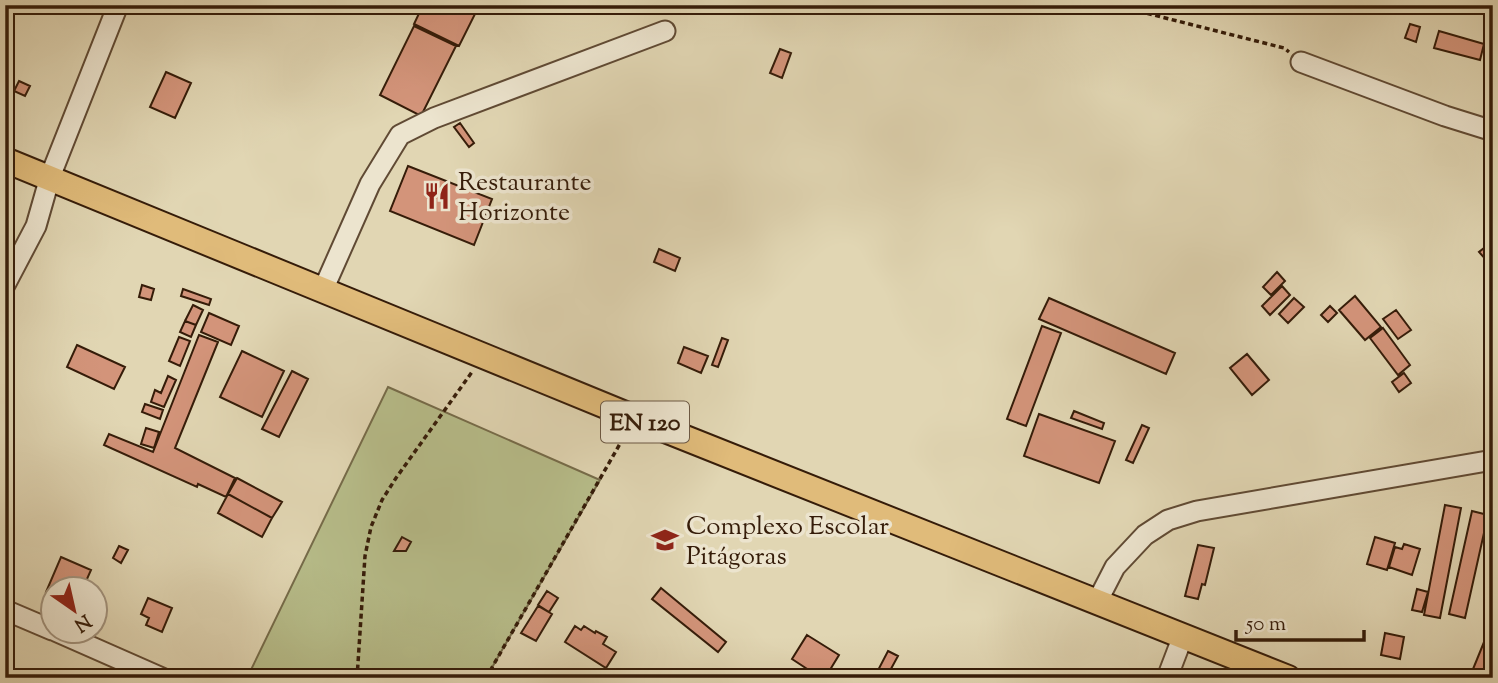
<svg xmlns="http://www.w3.org/2000/svg" width="1498" height="683" font-family="'Sorts Mill Goudy',serif">
	<style>
		.green { fill: #b7bd8a; stroke: #766c4a; stroke-width: 2 }
		.building { fill: #d3947a; stroke: #351c09; stroke-width: 2 }
		.lines { fill: none; stroke-linecap: round; stroke-linejoin: round }
		.minor-casing { stroke: #604a34; stroke-width: 23 }
		.major-casing { stroke: #351c09; stroke-width: 28 }
		.path { stroke: #351c09; stroke-width: 3.5; stroke-dasharray: 5 3.5; stroke-linecap: butt }
		.minor { stroke: #ece4ce; stroke-width: 19 }
		.major { stroke: #e0bb7a; stroke-width: 24 }
		.labels { text-anchor: middle; stroke-width: 7; stroke-linejoin: round; paint-order: stroke }
		.shield { fill: #ece4ce; stroke: #6c5844; stroke-width: 2 }
		.shield-label { font-size: 24px; font-weight: bold; fill: #351c09 }
		.poi-label { font-size: 26px; fill: #351c09; stroke: #ece4ce; text-anchor: start }
	</style>
	<rect width="100%" height="100%" fill="#e1d6b3"/>
	<filter id="stains"><feTurbulence type="fractalNoise" baseFrequency=".00286" numOctaves="4"/><feColorMatrix values="0 0 0 0 .2 0 0 0 0 .09 0 0 0 0 .02 0 0 0 .5 -.17"/></filter>
	<radialGradient id="worn" r=".72"><stop offset=".6" stop-color="#630" stop-opacity="0"/><stop offset="1" stop-color="#630" stop-opacity=".3"/></radialGradient>
	<!-- green -->
	<path class="green" d="M388,387L600,480L486,678H247Z"/>
	<!-- building -->
	<path class="building" d="M423,5H462L476,12L459,46L414,24Z
		M1410,24L1420,27L1416,42L1405,38Z
		M414,26L456,46L421,116L380,95Z
		M1439,31L1484,44L1480,60L1434,48Z
		M780,49L791,53L782,78L770,73Z
		M166,72L191,83L175,118L150,107Z
		M19,81L30,86L25,96L14,91Z
		M460,123L474,143L469,147L454,127Z
		M408,166L492,199L474,245L390,211Z
		M1493,241V258L1488,262L1479,252Z
		M659,249L680,258L675,271L654,262Z
		M1277,272L1285,281L1271,295L1263,287Z
		M142,285L154,289L151,300L139,297Z
		M1282,286L1290,295L1270,315L1262,306Z
		M183,289L211,299L209,305L181,296Z
		M1355,296L1381,327L1365,340L1339,310Z
		M1049,298L1175,353L1166,374L1039,319Z
		M1294,298L1304,307L1288,323L1279,314Z
		M193,305L203,310L196,325L185,321Z
		M1330,306L1337,313L1328,322L1321,315Z
		M1396,310L1411,330L1398,339L1383,319Z
		M209,313L239,326L231,345L201,332Z
		M185,321L196,325L191,337L180,332Z
		M1042,326L1061,333L1026,426L1007,419Z
		M1383,328L1410,365L1398,375L1370,338Z
		M199,335L218,342L175,448L235,478L226,497L198,484L197,487L104,445L109,434L153,452Z
		M179,337L190,341L180,366L169,361Z
		M722,338L728,340L718,367L712,365Z
		M77,345L125,367L114,389L67,367Z
		M684,347L708,356L701,373L678,363Z
		M242,351L284,371L262,417L220,397Z
		M1247,354L1269,380L1252,395L1230,368Z
		M292,371L308,379L279,437L262,429Z
		M1404,373L1411,383L1399,392L1392,382Z
		M168,376L176,380L164,407L151,402L155,390L161,393Z
		M145,404L163,410L160,419L142,412Z
		M1074,411L1104,423L1102,429L1071,418Z
		M1039,414L1115,441L1099,483L1024,456Z
		M1142,425L1149,428L1133,463L1126,460Z
		M146,428L159,432L154,448L141,444Z
		M237,478L282,502L272,518L228,494Z
		M228,494L272,518L262,537L218,513Z
		M1445,505L1461,508L1440,618L1424,615Z
		M1472,511L1488,515L1465,618L1449,614Z
		M402,537L411,542L406,551H394Z
		M1375,537L1395,543L1387,570L1367,564Z
		M1404,544L1420,549L1412,575L1389,567L1395,547L1402,549Z
		M1198,545L1214,548L1205,585L1202,584L1198,599L1185,596Z
		M119,546L128,550L121,563L113,558Z
		M61,557L91,570L83,588H52V595L46,592Z
		M661,588L726,642L718,652L652,599Z
		M1417,589L1428,592L1422,612L1412,610Z
		M547,591L558,598L549,612L538,605Z
		M148,598L172,608L162,632L146,625L149,618L141,614Z
		M538,606L552,614L536,641L521,633Z
		M1493,620V666L1488,678H1480L1471,674Z
		M575,626L581,630L584,626L595,633L596,631L607,637L603,644L616,652L606,668L565,642Z
		M1385,633L1404,637L1400,659L1381,655Z
		M807,635L839,655L825,678H821L792,659Z
		M888,651L898,656L886,678H874Z"/>
	<g class="lines">
		<defs>
			<path id="minor" d="M1301,62L1445,116L1493,131
				M5,285L36,226L50,177L118,5
				M323,290L370,184L400,135L434,118L665,31
				M1097,602L1115,567L1145,535L1168,520L1197,511L1493,460
				M5,610L52,630
				M53,630L162,678
				M1167,678L1183,636"/>
			<path id="major" d="M5,160L635,418L1288,678"/>
		</defs>
		<!-- minor casing -->
		<use href="#minor" class="minor-casing"/>
		<!-- major casing -->
		<use href="#major" class="major-casing"/>
		<!-- path -->
		<path class="path" d="M1114,5L1284,48L1289,52
			M357,678L365,556L371,527L382,500L396,478L472,372
			M486,678L625,435"/>
		<!-- minor -->
		<use href="#minor" class="minor"/>
		<!-- major -->
		<use href="#major" class="major"/>
	</g>
	<!-- icons -->
	<defs>
		<symbol id="restaurant-bare" viewBox="-9 -9 18 18"><path d="M-5-6h1v4h1v-4h1v4h1v-4h1v5L-1.5 .5V6h-2V.5L-5-1ZM5-6V6H3V1.5H1.5Q1.5-4 5-6Z" fill="#8f2418" stroke="#ece4ce" stroke-width="2.5" paint-order="stroke"/></symbol>
		<symbol id="school-bare" viewBox="-9 -9 18 18"><path d="M0-5L7-2L0 1L-7-2ZM-4 1L0 2.5L4 1V4Q0 6-4 4Z" fill="#8f2418" stroke="#ece4ce" stroke-width="2.5" paint-order="stroke"/></symbol>
	</defs>
	<g fill-rule="evenodd">
		<use href="#restaurant-bare" x="418" y="177" width="38" height="38"/>
		<use href="#school-bare" x="646" y="521" width="38" height="38"/>
	</g>
	<g class="labels">
		<!-- shield labels -->
		<rect class="shield" x="601" y="401.5" width="88" height="41" rx="5"/>
		<g class="shield-label">
			<text x="645" y="430">EN 120</text>
		</g>
		<!-- poi labels -->
		<g class="poi-label">
			<text x="458" y="190">Restaurante<tspan x="458" dy="30">Horizonte</tspan></text>
			<text x="686" y="534">Complexo Escolar<tspan x="686" dy="30">Pitágoras</tspan></text>
		</g>
	</g>
	<!-- margin -->
	<rect width="1498" height="683" fill="none" stroke="#e1d6b3" stroke-width="28"/>
	<rect x="7" y="7" width="1484" height="669" fill="none" stroke="#351c09" stroke-width="3.5"/>
	<rect x="14" y="14" width="1470" height="655" fill="none" stroke="#351c09" stroke-width="2"/>
	<!-- north arrow -->
	<g transform="translate(74 610) rotate(146)"><circle r="33" fill="#ece4ce" stroke="#a3947f" stroke-width="2"/>
	<path d="M0-5L12 26L0 18L-12 26Z" fill="#8f2418"/>
	<text y="-10" font-size="19" font-weight="bold" text-anchor="middle" fill="#351c09">N</text>
	</g>
	<!-- scale -->
	<path d="M1236 630v10h128v-10" fill="none" stroke="#351c09" stroke-width="3.5"/>
	<text x="1246" y="630" font-size="21" fill="#351c09" stroke="#ece4ce" stroke-width="5" paint-order="stroke">50 m</text>
	<rect width="100%" height="100%" filter="url(#stains)"/>
	<rect width="100%" height="100%" fill="url(#worn)"/>
</svg>
